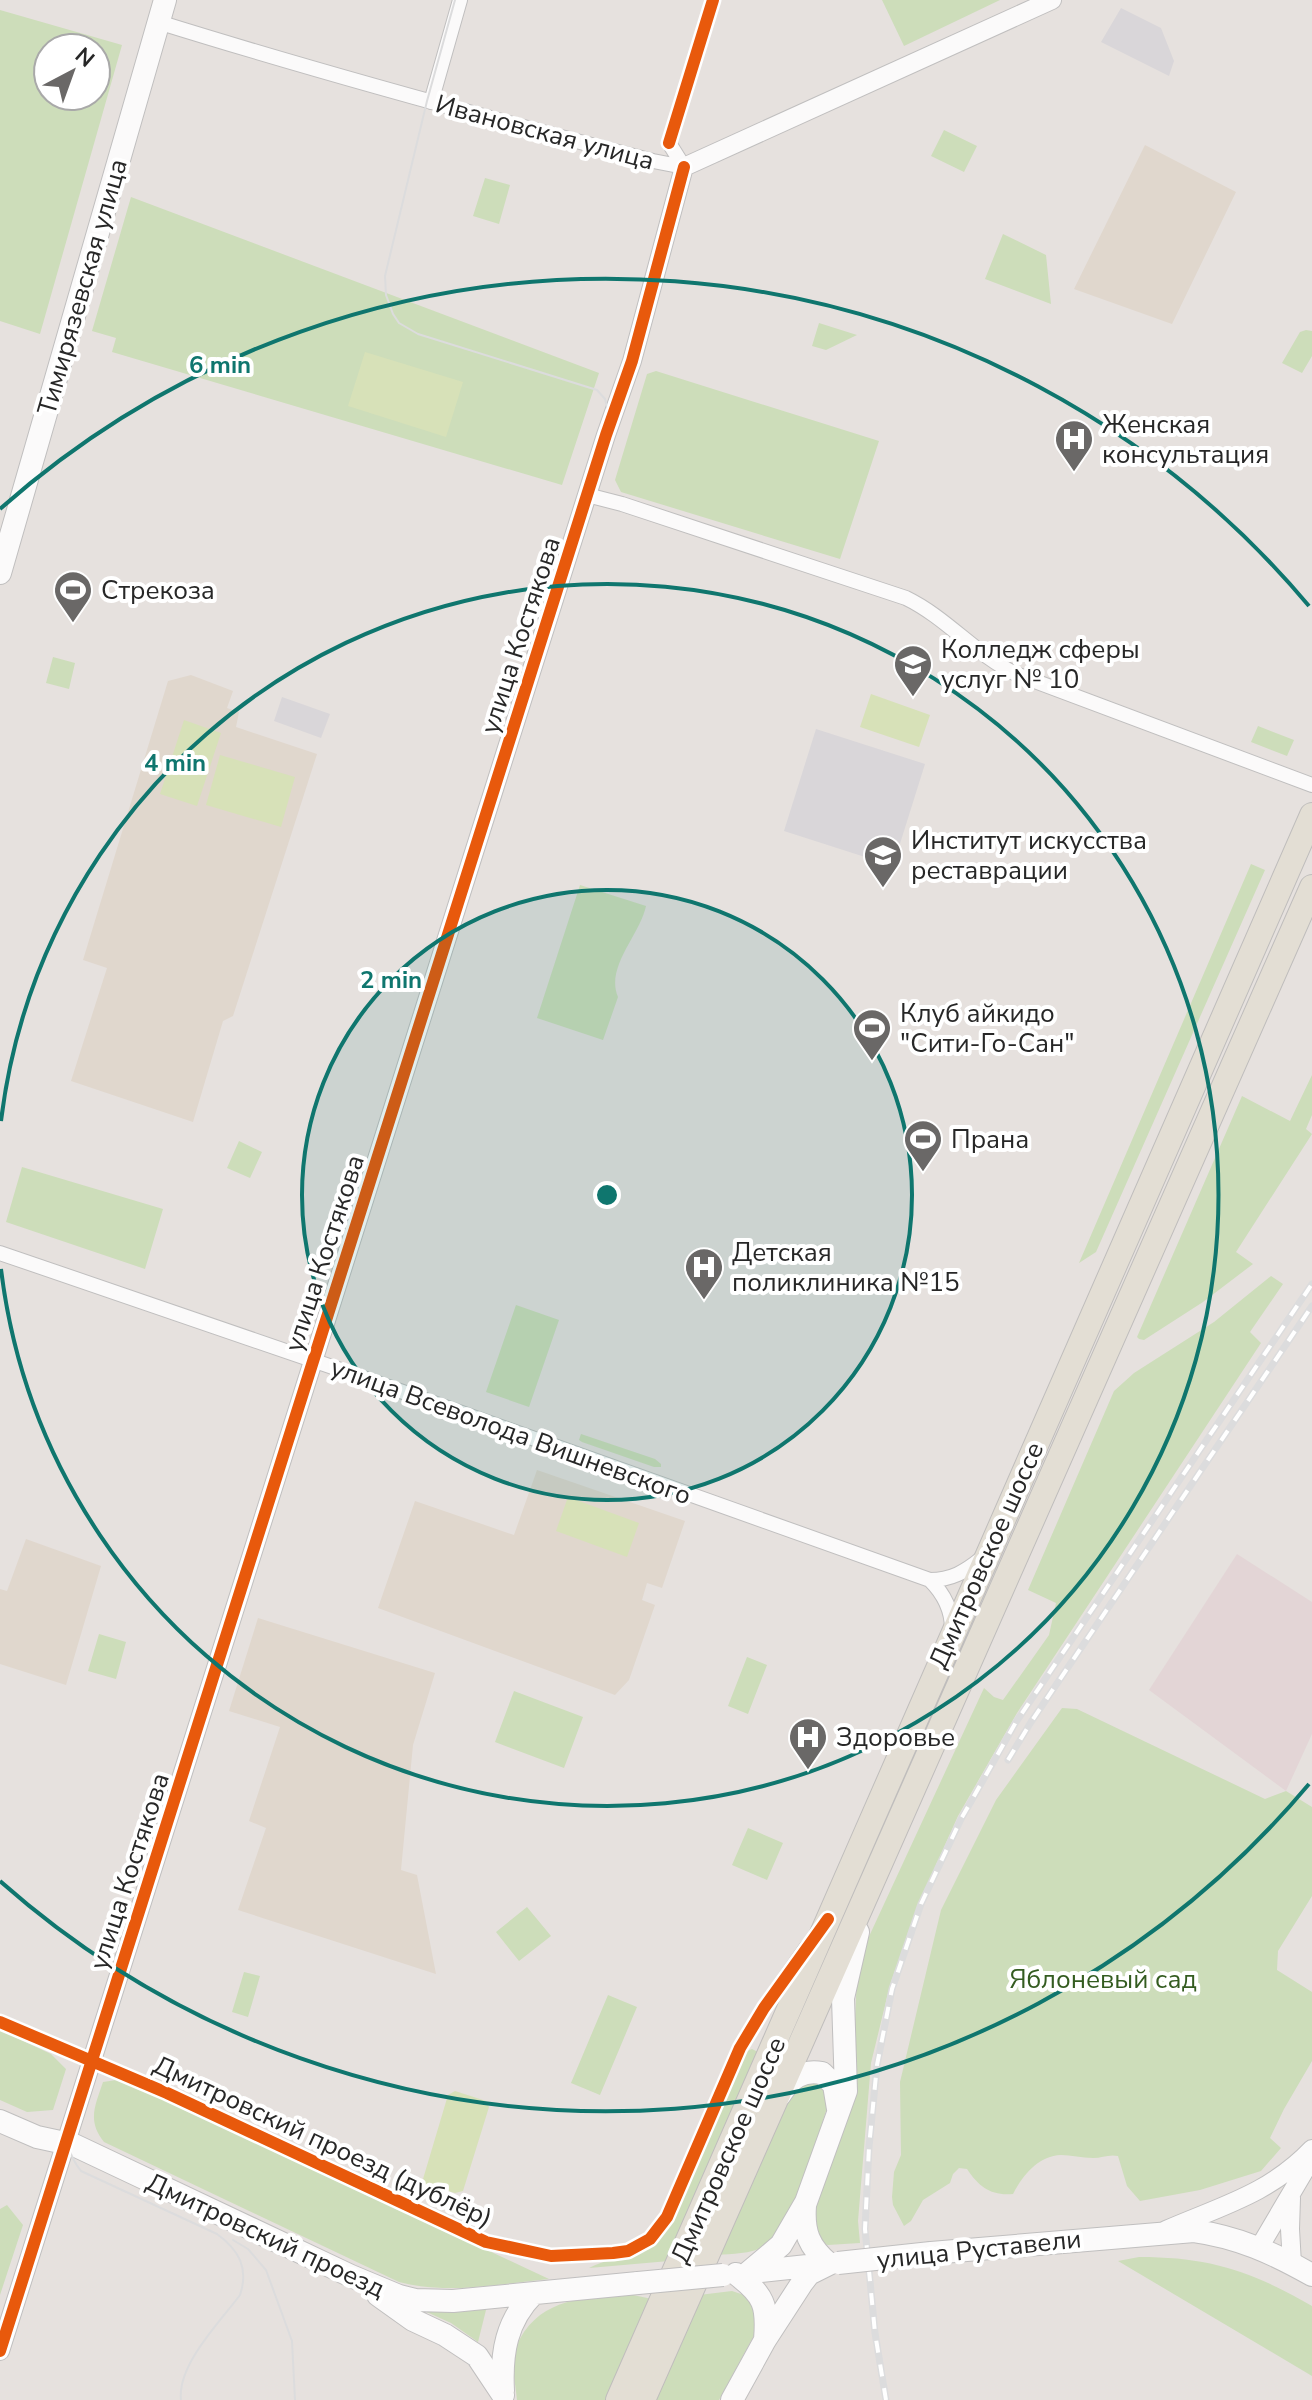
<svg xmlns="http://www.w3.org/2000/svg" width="1312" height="2400" font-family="'Nunito Sans',sans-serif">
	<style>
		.industrial { fill: #d9d6d9 }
		.education { fill: #e0d7cd }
		.medical { fill: #e3d5d6 }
		.green { fill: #cdddba; fill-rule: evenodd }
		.pitch { fill: #d7e1b8 }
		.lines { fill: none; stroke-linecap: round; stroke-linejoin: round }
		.pedestrian-casing { stroke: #c0bfbf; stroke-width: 13 }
		.minor-casing { stroke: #c0bfbf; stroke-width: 16 }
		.tertiary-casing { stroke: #c0bfbf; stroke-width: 20 }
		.secondary-casing { stroke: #c0bfbf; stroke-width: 24 }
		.primary-casing { stroke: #bfbdbc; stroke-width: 26 }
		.pedestrian { stroke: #fbfafa; stroke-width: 11 }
		.minor { stroke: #fbfafa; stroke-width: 14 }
		.tertiary { stroke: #fbfafa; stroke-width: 18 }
		.secondary { stroke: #fbfafa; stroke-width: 22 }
		.primary { stroke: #e3ded4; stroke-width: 24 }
		.tram { stroke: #dcdcdd; stroke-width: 2 }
		.rail-casing { stroke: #dcdcdd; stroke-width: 7 }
		.rail { stroke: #fff; stroke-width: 4; stroke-dasharray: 12; stroke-linecap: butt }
		.secondary-bridge-casing { stroke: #c0bfbf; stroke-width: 24; stroke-linecap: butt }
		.secondary-bridge { stroke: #fbfafa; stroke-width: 22 }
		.cycleway-casing { stroke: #fff; stroke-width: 17 }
		.cycleway { stroke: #e8590c; stroke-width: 12 }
		.ring { fill: none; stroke: #0f766e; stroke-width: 4 }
		.labels { text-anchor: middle; stroke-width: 8; stroke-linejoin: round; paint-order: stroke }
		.street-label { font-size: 26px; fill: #272727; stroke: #fff }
		.poi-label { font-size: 26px; fill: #272727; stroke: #fff; text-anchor: start }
		.park-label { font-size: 26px; fill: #345c20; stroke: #fff }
		.centre { fill: #0f766e; stroke: #fff; stroke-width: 4 }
		.ring-label { font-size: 24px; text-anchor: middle; font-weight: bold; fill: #0f766e; stroke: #fff; stroke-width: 8; stroke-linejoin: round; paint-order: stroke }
	</style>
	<rect width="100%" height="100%" fill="#e6e1de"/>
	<!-- industrial -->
	<path class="industrial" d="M1121,8L1161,28L1174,61L1169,76L1101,42Z
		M282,697L330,714L321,738L274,721Z
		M816,729L925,764L893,866L784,831Z"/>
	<!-- education -->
	<path class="education" d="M1145,145L1236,192L1172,324L1074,289Z
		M191,675L233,691L227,708L239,712L236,727L317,754L233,1016L223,1021L193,1122L71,1081L107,968L83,960L168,681Z
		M537,1470L685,1521L662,1588L647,1583L642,1600L655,1605L629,1680L615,1695L378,1608L415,1501L514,1535Z
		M26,1539L101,1566L66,1685L0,1664V1589L7,1591Z
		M258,1618L435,1673L413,1745L401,1870L417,1875L436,1974L238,1910L266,1828L249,1821L280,1727L229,1711Z"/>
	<!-- medical -->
	<path class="medical" d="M1237,1554L1312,1602V1734L1286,1791L1149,1690Z"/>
	<!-- green -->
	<path class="green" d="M882,0H1000L904,46Z
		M0,10L122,45L40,334L0,321ZM48,48H96V96H48Z
		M944,130L977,146L964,172L931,156Z
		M485,178L510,185L499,224L473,216Z
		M131,197L599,373L562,485L112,352L116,338L92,331Z
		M1003,234L1046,255L1051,304L985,279Z
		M819,323L857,335L826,350L812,346Z
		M1306,330L1312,331V356L1302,373L1282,363L1300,332Z
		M656,371L879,441L840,559L621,492L615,480L647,374Z
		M53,657L75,663L69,689L46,683Z
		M1258,726L1294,740L1287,756L1251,742Z
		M1251,864L1265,870L1096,1252L1079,1263Z
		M580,885L646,906C640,935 605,967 618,997L603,1040L537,1018Z
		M1312,1075V1115L1306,1129L1312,1134L1236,1252L1253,1264L1203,1302L1144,1340L1139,1339L1137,1337L1242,1096L1290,1121Z
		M239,1141L262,1152L250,1178L227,1168Z
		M22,1167L163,1209L145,1269L6,1222Z
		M1271,1276L1283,1284L1250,1332L1261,1343L1017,1713L958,1816L919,1903L890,1985L871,2063L858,2221L860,2243L828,2245L821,2243L811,2220L852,2101L857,1972L866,1943L984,1688L994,1697L1003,1700L1049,1635L1056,1603L1028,1590L1114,1391L1134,1373L1214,1322Z
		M516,1305L559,1320L529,1407L486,1392Z
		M581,1434L655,1459L661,1464V1467H654L582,1442L579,1440Z
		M99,1634L126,1642L116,1679L88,1671Z
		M747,1657L767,1665L748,1714L728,1706Z
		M514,1691L583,1717L564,1768L495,1742Z
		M1062,1708L1077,1709L1265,1799L1286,1791L1312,1807V1896L1278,1951L1277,1970L1312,1992V2061L1284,2109L1270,2138L1281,2148L1261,2171L1200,2190L1140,2201L1127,2186L1118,2156C1109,2154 1102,2158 1093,2158C1082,2158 1071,2155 1061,2155C1038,2156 1023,2175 1013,2194C991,2196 979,2187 967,2169L959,2168L953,2174L950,2183L923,2200L911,2221L904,2226L893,2205L892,2197L894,2172L901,2155L900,2082L941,1910L996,1800Z
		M748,1828L783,1843L767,1880L732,1865Z
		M527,1907L551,1936L519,1961L496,1932Z
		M244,1972L260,1976L248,2017L232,2012Z
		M608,1995L637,2007L600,2095L571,2083Z
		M0,2030L51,2054L66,2069L53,2110L27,2112L0,2100Z
		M752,2049L758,2052L669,2261L589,2268C621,2252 645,2261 668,2226L747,2051Z
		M123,2079L549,2279C499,2284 449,2295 399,2282L104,2142C87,2121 95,2106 103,2082Z
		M821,2080L830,2099C819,2131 791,2230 765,2246C752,2254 732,2254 717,2255L792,2088Z
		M7,2205L23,2225L0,2295V2209Z
		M1139,2257C1210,2257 1251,2271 1312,2306V2376L1118,2261Z
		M732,2291L750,2297L758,2328L719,2400H654L699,2295Z
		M633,2295L652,2299L608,2400H517C516,2388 513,2374 513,2362C514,2351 518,2341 524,2332C550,2295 592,2298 633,2295Z
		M487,2306L478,2342L451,2323L420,2309Z"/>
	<!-- pitch -->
	<path class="pitch" d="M365,352L463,382L446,437L348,406Z
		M871,694L930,715L919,747L860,727Z
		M184,720L221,733L197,806L160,794Z
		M220,755L295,777L281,827L206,805Z
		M568,1497L639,1523L627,1557L556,1531Z
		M455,2091L486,2101L489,2107L463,2191L455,2193L426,2185L423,2179L448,2095Z"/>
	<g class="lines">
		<defs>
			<path id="pedestrian" d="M669,143L713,0"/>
			<path id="minor" d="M158,22C322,73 487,118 653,161L684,167
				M431,102L460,0
				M669,143L684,167
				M587,495L622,504L906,598C947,618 976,655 1016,674L1312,785
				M0,1253L347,1372L930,1580C951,1580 965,1572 982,1558
				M930,1580C944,1594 952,1609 952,1629
				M0,2022L167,2093L486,2242L551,2256L613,2253L628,2251L650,2239L667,2217L740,2048L764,2008L806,1948"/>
			<path id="tertiary" d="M1291,2198L1290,2229L1292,2264
				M1166,2230C1221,2206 1269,2194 1312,2149
				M1259,2248L1312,2158
				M0,2351L606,435L632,361L684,167L1052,0"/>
			<path id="secondary" d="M0,573L165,0
				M780,2095C790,2079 802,2069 822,2073L834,2085L838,2109
				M0,2121L37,2137L74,2145L351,2276L399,2296L415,2300L453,2301L638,2283
				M805,2206C803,2232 809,2247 829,2264
				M931,2253L1194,2231C1238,2237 1273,2253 1312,2275
				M749,2272L781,2245L806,2202L846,2091L843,1998L858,1932
				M752,2272L826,2264
				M736,2274C764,2295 768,2305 765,2340
				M378,2295L413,2320L445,2335L477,2356L503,2395
				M503,2391C501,2353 506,2321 534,2293
				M732,2400L765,2340L802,2283L809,2274L829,2264"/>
			<path id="primary" d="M618,2400C850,1872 1079,1342 1312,815
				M643,2400L1312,887"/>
		</defs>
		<!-- pedestrian casing -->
		<use href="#pedestrian" class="pedestrian-casing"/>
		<!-- minor casing -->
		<use href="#minor" class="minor-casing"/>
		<!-- tertiary casing -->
		<use href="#tertiary" class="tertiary-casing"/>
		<!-- secondary casing -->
		<use href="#secondary" class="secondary-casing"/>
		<!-- primary casing -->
		<use href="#primary" class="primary-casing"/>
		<!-- pedestrian -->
		<use href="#pedestrian" class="pedestrian"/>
		<!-- minor -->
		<use href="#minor" class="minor"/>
		<!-- tertiary -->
		<use href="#tertiary" class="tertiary"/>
		<!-- secondary -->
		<use href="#secondary" class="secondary"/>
		<!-- primary -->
		<use href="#primary" class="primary"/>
		<!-- tram -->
		<path class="tram" d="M233,2240L248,2249L266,2270L292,2341L295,2400
			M181,2400C177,2365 220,2322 240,2295C249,2268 239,2250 217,2234L81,2171C69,2156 66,2143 70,2124L609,415L605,399L597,390L418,334L399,323L393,314L386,295L385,276L427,101L455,0"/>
		<defs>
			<path id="rail" d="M1008,1760L1031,1722L1312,1306
				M886,2400L875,2333L865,2229L869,2147L877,2065L892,1989L921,1904L961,1819L1016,1722L1312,1284"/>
		</defs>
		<!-- rail casing -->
		<use href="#rail" class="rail-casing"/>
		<!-- rail -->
		<use href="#rail" class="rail"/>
		<defs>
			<path id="secondary-bridge" d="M838,2263L931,2253
				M638,2283L723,2275"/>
		</defs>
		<!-- secondary-bridge casing -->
		<use href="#secondary-bridge" class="secondary-bridge-casing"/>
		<!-- secondary-bridge -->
		<use href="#secondary-bridge" class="secondary-bridge"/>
		<defs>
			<path id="cycleway" d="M669,143L713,0
				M0,2022L167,2093L486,2242L551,2256L613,2253L628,2251L650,2239L667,2217L740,2048L764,2008L828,1919
				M0,2351L606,435L632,361L684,167"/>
		</defs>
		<!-- cycleway casing -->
		<use href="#cycleway" class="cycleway-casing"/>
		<!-- cycleway -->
		<use href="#cycleway" class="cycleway"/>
	</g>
	<!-- distance rings -->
	<circle cx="607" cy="1195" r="305" fill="#0f766e" fill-opacity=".12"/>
	<g class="ring">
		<circle cx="607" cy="1195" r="305"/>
		<path d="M1 1121A611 611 0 1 1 1 1269"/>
		<path d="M1309 1784A916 916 0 0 1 0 1881M0 509A916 916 0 0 1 1309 606"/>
	</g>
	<!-- icons -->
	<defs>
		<symbol id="hospital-pin" viewBox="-11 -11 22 30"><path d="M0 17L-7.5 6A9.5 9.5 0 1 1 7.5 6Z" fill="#6a6867" stroke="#fff"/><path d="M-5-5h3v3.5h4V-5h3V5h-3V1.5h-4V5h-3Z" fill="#fff"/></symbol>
		<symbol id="stadium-pin" viewBox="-11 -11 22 30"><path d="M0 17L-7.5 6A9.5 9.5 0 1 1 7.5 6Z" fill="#6a6867" stroke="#fff"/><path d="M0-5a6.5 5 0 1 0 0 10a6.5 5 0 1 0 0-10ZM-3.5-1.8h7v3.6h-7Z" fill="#fff"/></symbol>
		<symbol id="university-pin" viewBox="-11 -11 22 30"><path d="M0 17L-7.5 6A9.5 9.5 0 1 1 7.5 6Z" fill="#6a6867" stroke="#fff"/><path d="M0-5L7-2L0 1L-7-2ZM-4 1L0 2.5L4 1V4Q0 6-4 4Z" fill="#fff"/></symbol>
	</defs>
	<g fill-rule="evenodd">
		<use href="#hospital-pin" x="1052" y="417" width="44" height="60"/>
		<use href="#stadium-pin" x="51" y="568" width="44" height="60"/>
		<use href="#university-pin" x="891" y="642" width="44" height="60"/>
		<use href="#university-pin" x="861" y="833" width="44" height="60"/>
		<use href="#stadium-pin" x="850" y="1006" width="44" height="60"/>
		<use href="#stadium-pin" x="901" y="1117" width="44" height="60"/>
		<use href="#hospital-pin" x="682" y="1245" width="44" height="60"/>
		<use href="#hospital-pin" x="786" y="1715" width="44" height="60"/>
	</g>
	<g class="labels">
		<!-- street labels -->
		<g class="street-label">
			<text transform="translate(545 132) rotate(15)" y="9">Ивановская улица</text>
			<text transform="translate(82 287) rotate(-74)" y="9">Тимирязевская улица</text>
			<text transform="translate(520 635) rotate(-72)" y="9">улица Костякова</text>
			<text transform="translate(324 1253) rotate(-72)" y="9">улица Костякова</text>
			<text transform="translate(511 1431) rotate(20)" y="9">улица Всеволода Вишневского</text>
			<text transform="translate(986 1555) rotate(-66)" y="9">Дмитровское шоссе</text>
			<text transform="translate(129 1871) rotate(-72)" y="9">улица Костякова</text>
			<text transform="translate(323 2141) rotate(25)" y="9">Дмитровский проезд (дублёр)</text>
			<text transform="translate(728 2150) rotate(-66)" y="9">Дмитровское шоссе</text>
			<text transform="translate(266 2235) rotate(25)" y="9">Дмитровский проезд</text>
			<text transform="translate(979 2249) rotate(-6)" y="9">улица Руставели</text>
		</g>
		<!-- poi labels -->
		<g class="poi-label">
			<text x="1102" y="433">Женская<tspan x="1102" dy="30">консультация</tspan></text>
			<text x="101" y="599">Стрекоза</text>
			<text x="941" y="658">Колледж сферы<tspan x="941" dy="30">услуг № 10</tspan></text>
			<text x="911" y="849">Институт искусства<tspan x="911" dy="30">реставрации</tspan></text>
			<text x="900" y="1022">Клуб айкидо<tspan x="900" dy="30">"Сити-Го-Сан"</tspan></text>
			<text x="951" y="1148">Прана</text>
			<text x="732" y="1261">Детская<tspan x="732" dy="30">поликлиника №15</tspan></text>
			<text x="836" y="1746">Здоровье</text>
		</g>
		<!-- park labels -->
		<g class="park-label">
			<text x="1103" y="1988">Яблоневый сад</text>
		</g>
	</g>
	<circle cx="607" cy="1195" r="12" class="centre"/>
	<g class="ring-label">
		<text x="220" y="373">6 min</text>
		<text x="175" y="771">4 min</text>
		<text x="391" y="988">2 min</text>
	</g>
	<!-- north arrow -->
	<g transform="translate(72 72) rotate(41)"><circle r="38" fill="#ffffff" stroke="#a9a9a9" stroke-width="2"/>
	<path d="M0-6L14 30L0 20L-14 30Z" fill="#6a6867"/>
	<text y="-12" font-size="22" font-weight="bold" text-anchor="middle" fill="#272727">N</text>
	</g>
</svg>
